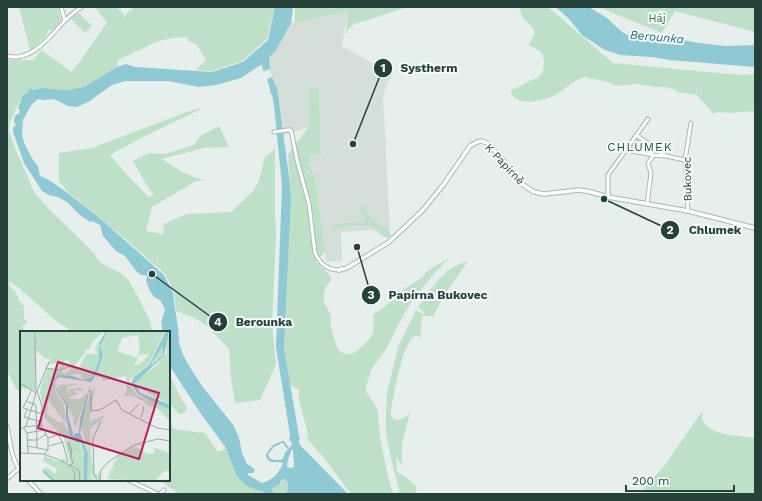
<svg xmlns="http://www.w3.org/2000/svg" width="762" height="501" font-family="'Work Sans',sans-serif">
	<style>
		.built { fill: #d4dfda }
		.green { fill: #bfe0c8 }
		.water { fill: #8ec9d4; fill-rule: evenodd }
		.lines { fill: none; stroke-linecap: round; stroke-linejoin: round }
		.stream { stroke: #8ec9d4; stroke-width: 1 }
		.minor-casing { stroke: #a8b8b2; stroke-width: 5 }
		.tertiary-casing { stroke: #a8b8b2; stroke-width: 5.5 }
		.minor { stroke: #fff; stroke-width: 3 }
		.tertiary { stroke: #fff; stroke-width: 3.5 }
		.labels { text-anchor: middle; stroke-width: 4; stroke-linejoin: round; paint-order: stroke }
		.park-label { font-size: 11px; fill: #2d7a4b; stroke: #f7fbf9 }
		.street-label { font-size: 11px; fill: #24423a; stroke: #f7fbf9 }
		.water-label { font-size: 12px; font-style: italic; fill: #1c6f80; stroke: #f7fbf9 }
		.neighbourhood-label { font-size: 12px; letter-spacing: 1px; fill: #1f5548; stroke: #f7fbf9 }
		.inset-river { fill: none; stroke: #8ec9d4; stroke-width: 2 }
		.inset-road { fill: none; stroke: #98aaa4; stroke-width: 1 }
		.view { fill: #c2185b; fill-opacity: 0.15; stroke: #c2185b; stroke-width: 2 }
		.inset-edge { fill: none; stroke: #24423a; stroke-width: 2 }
		.leader { fill: none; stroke: #24423a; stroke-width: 1.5 }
		.callout-dot { fill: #24423a; stroke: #f7fbf9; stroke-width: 1.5 }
		.mark-label { font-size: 12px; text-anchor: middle; font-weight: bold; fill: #fff }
		.callout-label { font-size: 12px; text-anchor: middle; font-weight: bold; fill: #24423a; stroke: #f7fbf9; stroke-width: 4; stroke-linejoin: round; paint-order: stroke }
	</style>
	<rect width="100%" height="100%" fill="#e6efeb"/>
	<!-- built -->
	<path class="built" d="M348,11L342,46L393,75L387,83L383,96L389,212L390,229L384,237L374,230L341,232L342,261L326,262L315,177L309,165L311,155L321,154L319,88L310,89L309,127L284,135L277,87L275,85L269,69V57L275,52L291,23Z"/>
	<!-- green -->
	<path class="green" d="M19,7H58L61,20L59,23L52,30H48L47,35L32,50H30Z
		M95,7C109,7 118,3 125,17C126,12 131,9 136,7H275L267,39L242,61L212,71L196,70L206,60L197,45L187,40L188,37L172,38L156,42L118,60L117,67L84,87L67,90L41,88L34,90L22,96L10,122L9,131L13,143L33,190L39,198L49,209L91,250L101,263L121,273L129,281L135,291L149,319L153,332H73L52,318L44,310L18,287L9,281L10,287L15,291L20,302L24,306V319L27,322L23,326L24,332H21V394L15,387L7,371V60H34L41,50L72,72L107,23Z
		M295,7H407L371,19L354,24L348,30L346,35L348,11L295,23Z
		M519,7H548L613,63L740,75L755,74V111L731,113L718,112L714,114L697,95L678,92L676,90L666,87H655L637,84L616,86L610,83L592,78L588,79L587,76C583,78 579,79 575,81C568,85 562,92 555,95C544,101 514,108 511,91L513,89H515L531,80L538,78L543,71L544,63L543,56L541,52L529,45C530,40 533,39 534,34C536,28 528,24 524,19C521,15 520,11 519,7Z
		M598,7H755V32L675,11L662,33Z
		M78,12L92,26L85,33L71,19Z
		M310,88H319L321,154L311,155L309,165L315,177L325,251L316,262L328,273L332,279C328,284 324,288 324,295C323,304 327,307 331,315C332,318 330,321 331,324C331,329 336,346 339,350C342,353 346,355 351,354C356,353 371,339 373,333C374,328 373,321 373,315L393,300L404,289L423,277L426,272L449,258L432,276L412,301L399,323L387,348L372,368L365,390L375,405L378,412L380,438L389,481L393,494H351L324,458L308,440L307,430L299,400V392L300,389L299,390L290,385L284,348L291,200L288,154L309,127Z
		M203,108L141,138L110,155L129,177L149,197L154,195L146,184L133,161L149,153L165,154L194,145L200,136L219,126L229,147L204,148L162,159L182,172L205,181H196L152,207L146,231L163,234L164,224L186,214L231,212L253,191L259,181L265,157L275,149V213L276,235L272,324L276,364L260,400L235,403L231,379L229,349L207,326L193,317L176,311L174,292L165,274L123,237L68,192L59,181V153L92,148L192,110Z
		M637,138H640L663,154L635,151C628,148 632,141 637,138Z
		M366,205L367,206L366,208C367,218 380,223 387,229C388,230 391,234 391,235L390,237L388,238L385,237C377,225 361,224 347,226C343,226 339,228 335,228L333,226C343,221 353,223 363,222L365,220V218C363,215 359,213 359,208Z
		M468,261L447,291L433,316H422L420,338L416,335C402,342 394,394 391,410V416L395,420C401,420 405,418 410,413L402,444V466L396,456L397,472L407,478L417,487L415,494H400L391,458L386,433V414L387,393L398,347L416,310L422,314L425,313L418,307C426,296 441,274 453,267C457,265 463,263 468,261Z
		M169,373C175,385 179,397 187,408C185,412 183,414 179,414L169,403Z
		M701,413L703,414C701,419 703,422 706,425C719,437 739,435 755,438V494H639L665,465Z
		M169,418L173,429L205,433L218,452L226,448L236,476L265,494H179L164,483L158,480H169Z
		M284,479H286C287,482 289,485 288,488C288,490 286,491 286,494H275L270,489L280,484L282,480Z"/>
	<!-- water -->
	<path class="water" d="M275,7H293L291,23L275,52L269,57L270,69L265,71L262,64L241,78L216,85L199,87L168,81H125L112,85L88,102L77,107L68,106L54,99L44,100L38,99L31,105L23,120L22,136L25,145L33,160L38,166L40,176L49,180L69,194L102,220L164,275L173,293L174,303L178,327L179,343L183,355L191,369L202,386L234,426L239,438L242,453L247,464L252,467L255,470L253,473H248V475L262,483C272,480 279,474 283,463C276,461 269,465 266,456C267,451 271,448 273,445L282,441H284L289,448L292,445L291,441L289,440L290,435L276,347L282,186L274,105L272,95L270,92V89L267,79L272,77L275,85L277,87L290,184L291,200L284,348L299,436L300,438C298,442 299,444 302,447L348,494H286C286,491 288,491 288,488C289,485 287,482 286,479C283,479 280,480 280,484L271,489L275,494H265L263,492L247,486L236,475L226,448L201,414L171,368L169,361V332H163L161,321L163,317L165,309L160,300L154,297L149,289L146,280L147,277L145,275H141L136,271L125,256L116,251L103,236L100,225L92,221L90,222L80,215L67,202L58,197L49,195L42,191L24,163L13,132V128L16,125L14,122V118L17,114H19L20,110L18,109C19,104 21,101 22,96L28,93L30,88L34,90L41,88L67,90L84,87L117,67L126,64L135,67L212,72L243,62L268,40ZM281,443H283L286,448L289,449L285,452L283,459L278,460L270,459L268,454L275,446L279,445ZM291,450H293L294,467L290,468L287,467C287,461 289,457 291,452Z
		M556,7H589L607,18L622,32L631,37L677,39L699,43L725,46L755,45V67L670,60L652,57L620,55L605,50L582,35L569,19Z"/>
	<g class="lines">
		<!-- stream -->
		<path class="stream" d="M263,64L262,65L264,71"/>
		<defs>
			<path id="minor" d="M61,7L65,21
				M7,56C12,57 17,58 22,56C46,50 61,18 82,7
				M274,132L287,130H291L297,160L309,204L315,253C320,264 327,270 339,270
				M636,135L666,156L685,160
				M626,150L654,155L666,156
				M608,197V175L648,119
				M647,204L651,173L648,163L654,155
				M688,211L685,160L691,123
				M7,426C10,441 11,459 21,472
				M7,479L18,469
				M28,480L41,494
				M128,480L158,494
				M160,494L164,490"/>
			<path id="tertiary" d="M339,270L347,268L389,242L422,211L444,184L470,146L477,142L481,141L487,143L503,160L522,184L534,192L544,194L579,190L591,192L608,197L688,211L755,228"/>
		</defs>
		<!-- minor casing -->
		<use href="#minor" class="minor-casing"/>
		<!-- tertiary casing -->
		<use href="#tertiary" class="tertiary-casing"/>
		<!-- minor -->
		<use href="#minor" class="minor"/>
		<!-- tertiary -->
		<use href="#tertiary" class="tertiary"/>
	</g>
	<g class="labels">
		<!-- park labels -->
		<g class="park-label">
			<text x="657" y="22">Háj</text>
		</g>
		<!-- street labels -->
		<g class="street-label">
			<text transform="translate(505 164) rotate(47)" y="4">K Papírně</text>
			<text transform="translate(687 179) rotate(-91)" y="4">Bukovec</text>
		</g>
		<!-- water labels -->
		<g class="water-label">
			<text transform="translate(657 37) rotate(5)" y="4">Berounka</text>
		</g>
		<!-- neighbourhood labels -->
		<g class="neighbourhood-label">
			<text x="640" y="151">CHLUMEK</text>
		</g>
	</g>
	<!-- overview -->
	<g transform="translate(20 331)">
		<rect width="150" height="150" fill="#e6efeb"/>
		<path d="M0,0H15V60L6,57L4,60V56L0,59ZM16,0H85L72,11L70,18L65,19V22L54,35L50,34L48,29L44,30L45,36L40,39V31L43,30L27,34L30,28L24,27L16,19ZM89,0H132L133,3L134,0H145L128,34L110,48L109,53L117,64L141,73L150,80V90L137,77L128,75L123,70L112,65H103L107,61L106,45L82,50L83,47L76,46L83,22L80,13ZM118,4L120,16L117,27L97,20L102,7ZM130,23L121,32L114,35L119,24ZM150,0V74L116,55V50L136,35L147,22L146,10ZM79,9L78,15L81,23L72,47L63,49L61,43H57L45,46L38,44L34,49L35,59L44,74L46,93L28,69L27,83L38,91H43L51,105L56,106L55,110L60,112L65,128L64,150H35L22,139L27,136L35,143L37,138L23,130L24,124L39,131L44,127L48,134L50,132L44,107L25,87L20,61L22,51L28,38L41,39L44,43L51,38L50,36L58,38L66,23H78L75,18ZM142,16L143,24L131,35L132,31ZM60,53L46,56L50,63L49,58L62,57V60L53,59L58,63L50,65V68H60L68,62L56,95L53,94L54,87L38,57L39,54ZM75,55L69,91L87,83L70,98L72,150H67L68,122L61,94L70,63ZM89,85L77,94L73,101L71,125L75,145L80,141V150L75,145L73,150L71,134L72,104L77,93ZM114,115L129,123L134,122L135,117L150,122L149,139L142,142L135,150L87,148L98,125Z" fill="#bfe0c8" fill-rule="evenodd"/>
		<path d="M86,0H88L80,14L83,24L77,42L71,51L39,46L35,50L36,56L48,74V85L54,106L55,102H59L60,88L71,52L60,102L68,122L67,150H64V122L61,112L55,111L50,104L46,87V74L36,58L34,49L38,44L52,45L63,49L72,47L79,29V12ZM146,0H149L144,25L115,52L120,62L146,72L150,75V79L118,63L111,52L114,46L129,34ZM142,16L143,24L131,35L132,31Z" fill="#8ec9d4" fill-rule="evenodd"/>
		<path class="inset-river" d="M23,140L34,150"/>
		<path class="inset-road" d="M25,37L40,39L51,35M0,52L16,62M11,60L3,77L22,83M69,60H71V80L80,79L96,69L102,79L137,97L150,99M6,70L16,74L17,116M7,79L4,86L21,91M110,82L119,73M121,87L124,75M5,96L21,94M4,97L7,102L8,123M0,99L6,95L16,62L15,0M7,102L24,99M38,104L43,112L48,132M28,107L40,103M8,109H17L26,103M8,115L28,119M29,115L43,111M0,122L24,123L37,128L59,139L60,150M24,123L28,119V107L21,94L22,75L17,60L29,31M49,136L53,132V131L51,126V123L48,113L49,111L52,120L51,123M52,138L55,142L54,150M77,150L74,142L73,108L81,90M80,150L81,139L88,131L114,114L138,108L150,110"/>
		<path class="view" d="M38,31L139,62L119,128L18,97Z"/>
		<rect width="150" height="150" class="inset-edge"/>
	</g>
	<!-- callouts -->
	<path class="leader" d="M353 144L383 68M604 199L670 230M357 247L371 295M152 274L218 322"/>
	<g class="callout-dot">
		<circle cx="353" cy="144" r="4"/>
		<circle cx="604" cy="199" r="4"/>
		<circle cx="357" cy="247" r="4"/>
		<circle cx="152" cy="274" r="4"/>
		<circle cx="383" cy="68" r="10"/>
		<circle cx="670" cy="230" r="10"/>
		<circle cx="371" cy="295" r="10"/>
		<circle cx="218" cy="322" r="10"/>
	</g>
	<g class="mark-label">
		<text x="383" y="72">1</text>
		<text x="670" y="234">2</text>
		<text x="371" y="299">3</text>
		<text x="218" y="326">4</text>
	</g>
	<g class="callout-label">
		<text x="429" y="72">Systherm</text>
		<text x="715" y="234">Chlumek</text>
		<text x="438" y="299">Papírna Bukovec</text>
		<text x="264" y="326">Berounka</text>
	</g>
	<!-- border -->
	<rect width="762" height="501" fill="none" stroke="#24423a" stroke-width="16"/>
	<!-- scale -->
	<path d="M626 485v6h108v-6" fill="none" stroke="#24423a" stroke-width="2"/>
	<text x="632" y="485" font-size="12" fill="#24423a" stroke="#f7fbf9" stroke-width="3" paint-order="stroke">200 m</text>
</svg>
